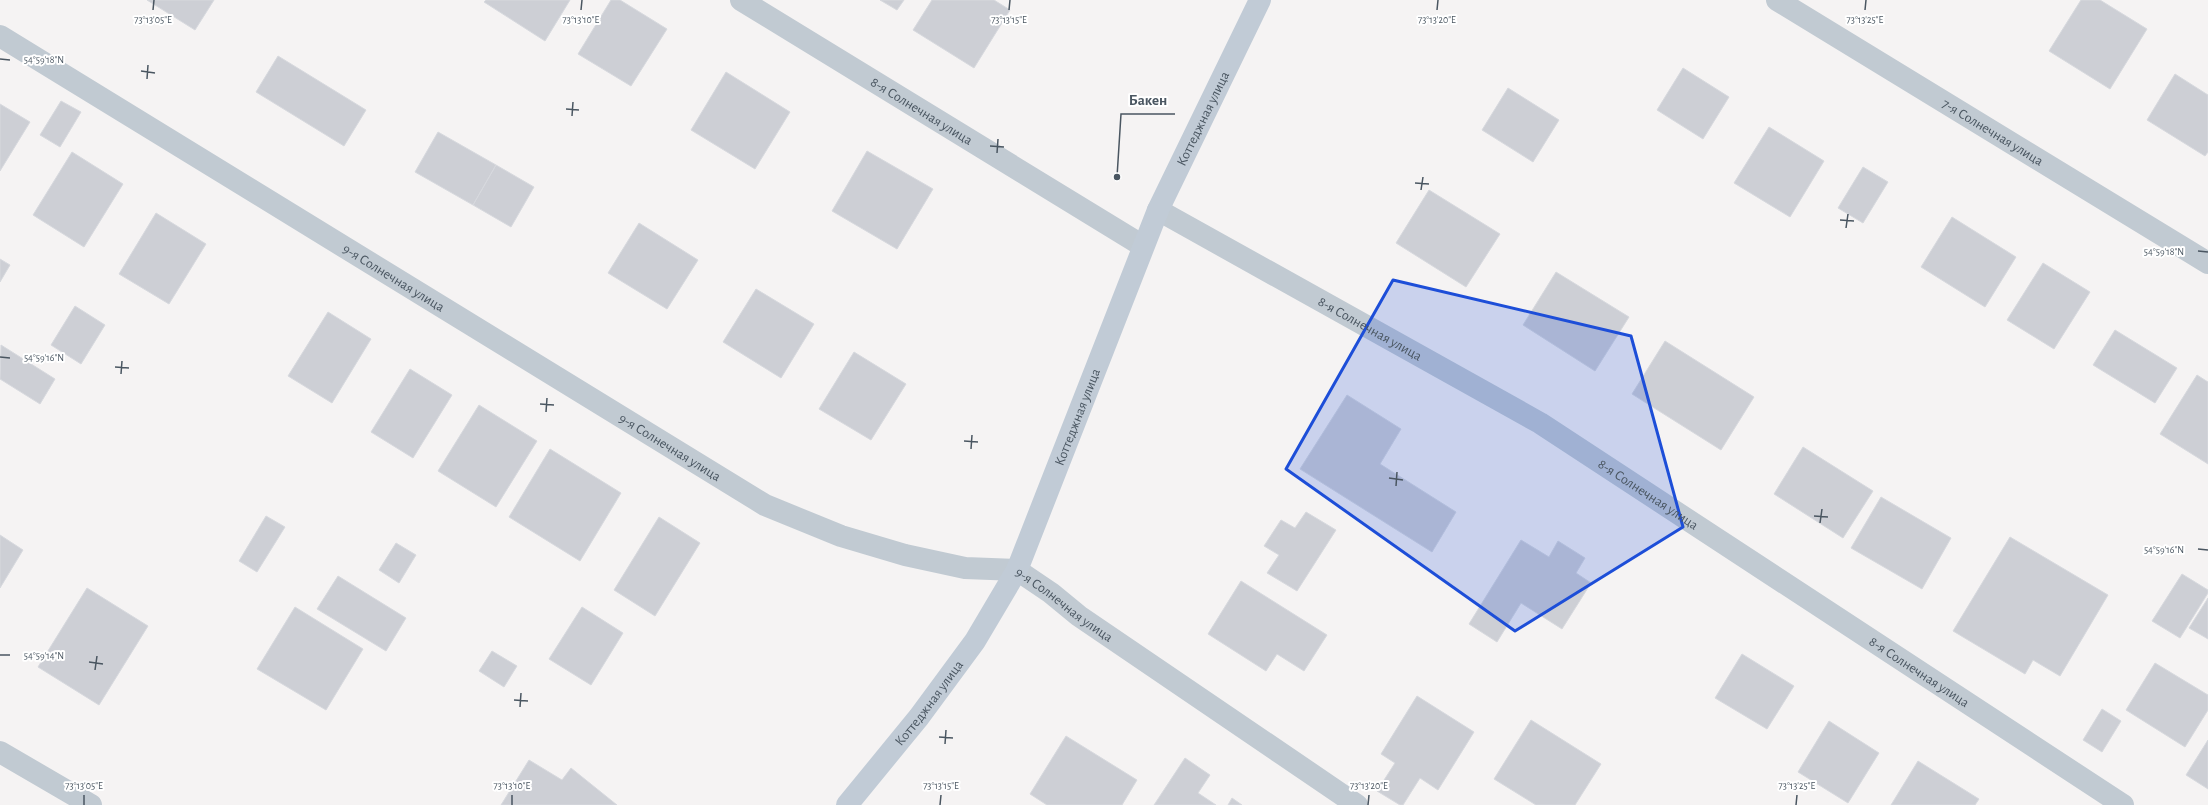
<svg xmlns="http://www.w3.org/2000/svg" width="2208" height="805" font-family="'Alegreya Sans',sans-serif">
	<style>
		.building { fill: #cdcfd5; stroke: #d7d9de }
		.lines { fill: none; stroke-linecap: round; stroke-linejoin: round }
		.street { stroke: #c1cad2; stroke-width: 22 }
		.secondary { stroke: #c1cbd6; stroke-width: 22 }
		.marked { fill: #1d4ed8; fill-opacity: 0.2; stroke: #1d4ed8; stroke-width: 3; stroke-linejoin: round }
		.ticks { fill: none; stroke: #4a5661; stroke-width: 1.5 }
		.labels { text-anchor: middle; stroke-width: 4; stroke-linejoin: round; paint-order: stroke }
		.street-label { font-size: 14px; fill: #4a5661; stroke: #fff }
		.ticks-label { font-size: 10px; text-anchor: middle; fill: #4a5661; stroke: #fff; stroke-width: 4; stroke-linejoin: round; paint-order: stroke }
		.leader { fill: none; stroke: #4a5661; stroke-width: 1.5 }
		.callout-dot { fill: #4a5661; stroke: #fff; stroke-width: 1.5 }
		.callout-label { font-size: 15px; text-anchor: middle; font-weight: bold; fill: #4a5661; stroke: #fff; stroke-width: 4; stroke-linejoin: round; paint-order: stroke }
	</style>
	<rect width="100%" height="100%" fill="#f5f3f3"/>
	<!-- building -->
	<path class="building" d="M147,0H214L195,30Z
		M486,0H570L545,41L484,2Z
		M611,0H620L667,29L631,86L578,54Z
		M880,0H904L897,10Z
		M932,0H994L1010,10L974,68L913,30Z
		M2081,0H2100L2147,29L2110,89L2049,51Z
		M278,56L366,110L344,146L256,92Z
		M1683,68L1729,97L1703,139L1657,110Z
		M726,72L790,112L755,169L691,130Z
		M2175,74L2208,95V152L2205,156L2147,120Z
		M1508,88L1559,120L1533,162L1482,130Z
		M61,101L81,112L60,147L40,135Z
		M0,104L30,122L0,171Z
		M1769,127L1824,161L1790,217L1734,183Z
		M438,132L496,165L473,205L415,172Z
		M867,151L933,189L897,249L832,211Z
		M72,152L123,184L84,247L33,215Z
		M496,165L534,187L511,227L473,205Z
		M1863,167L1888,182L1863,223L1838,208Z
		M1429,190L1500,234L1466,287L1396,243Z
		M156,213L206,244L169,304L119,274Z
		M1952,217L2016,257L1985,307L1921,267Z
		M639,223L698,260L667,309L608,273Z
		M0,259L10,265L0,282Z
		M2043,263L2090,292L2054,349L2007,320Z
		M1556,272L1629,317L1595,371L1523,325Z
		M756,289L814,324L781,378L723,342Z
		M75,306L105,325L81,364L51,345Z
		M328,312L371,339L332,403L288,376Z
		M2115,330L2177,368L2155,403L2093,365Z
		M1665,341L1754,397L1721,450L1632,394Z
		M1,345L55,379L40,404L0,379Z
		M854,352L906,384L871,440L819,409Z
		M410,369L452,395L413,458L371,432Z
		M2197,375L2208,382V464L2160,434Z
		M1347,395L1401,429L1380,464L1456,512L1432,552L1300,469Z
		M479,405L537,441L496,507L438,471Z
		M1803,447L1873,491L1843,538L1774,494Z
		M550,449L621,493L580,561L509,517Z
		M1881,497L1951,538L1922,589L1851,548Z
		M1306,512L1336,530L1297,591L1267,573L1279,555L1264,546L1281,520L1295,528Z
		M266,516L285,527L257,572L239,561Z
		M659,517L700,543L655,616L614,590Z
		M0,535L23,550L0,588Z
		M2010,537L2108,595L2060,676L2033,660L2025,674L1953,631Z
		M1521,540L1549,557L1558,541L1585,558L1576,573L1591,583L1562,629L1521,603L1497,642L1469,624Z
		M396,543L416,555L399,583L379,570Z
		M2182,574L2208,590V593L2180,638L2152,621Z
		M338,576L406,618L386,651L317,609Z
		M1241,581L1327,635L1304,671L1277,654L1266,671L1208,634Z
		M87,588L148,626L99,705L38,667Z
		M2208,598V639L2189,628Z
		M295,607L363,649L326,710L257,669Z
		M582,607L623,633L591,685L549,659Z
		M492,651L517,666L504,687L479,671Z
		M1742,654L1794,686L1767,729L1715,698Z
		M2155,663L2208,695V710L2185,747L2126,710Z
		M1417,696L1474,732L1438,790L1420,778L1403,805H1400L1377,791L1395,763L1381,754Z
		M2102,709L2121,721L2102,752L2083,740Z
		M1531,720L1601,764L1575,805H1536L1494,779Z
		M1829,721L1879,753L1848,803L1798,772Z
		M1066,736L1137,780L1122,805H1047L1030,794Z
		M2208,740V789L2186,775Z
		M1185,758L1210,775L1198,793L1216,805H1154Z
		M529,760L562,780L571,768L617,805H501Z
		M1918,761L1979,799L1975,805H1891Z
		M1232,798L1242,805H1228Z"/>
	<g class="lines">
		<!-- street -->
		<g class="street">
			<path id="s1" d="M741,0L1143,246"/>
			<path id="s2" d="M1777,0L2208,263"/>
			<path id="s3" d="M0,36L765,505L841,536L905,555L965,568L1017,570L1051,593L1079,616L1357,805"/>
			<path id="s4" d="M1158,210L1540,423L2123,805"/>
			<path d="M0,752L91,805"/>
		</g>
		<!-- secondary -->
		<path class="secondary" id="s5" d="M847,805L919,717L975,641L1017,570L1158,210L1260,0"/>
	</g>
	<!-- marked area -->
	<path class="marked" d="M1393,280L1631,336L1683,527L1515,631L1286,469Z"/>
	<!-- ticks -->
	<path class="ticks" d="M153,10L154,0M581,10L582,0M1009,10L1010,0M1437,10L1438,0M1865,10L1866,0M0,59L10,60M141,71L155,73M147,79L148,65M566,109L579,110M572,116L573,102M990,146L1004,147M997,153L998,139M1415,183L1429,184M1421,190L1423,177M1840,220L1854,221M1846,228L1848,214M2198,251L2208,252M0,357L10,358M115,367L129,368M121,374L122,361M540,404L554,405M546,412L547,398M964,441L978,442M971,449L972,435M1389,478L1403,480M1396,486L1397,472M1814,516L1828,517M1820,523L1822,509M2198,549L2208,550M0,655H10M89,662L103,664M95,670L97,656M514,700L528,701M520,707L521,693M939,737L953,738M945,744L946,730M84,805V795M512,805V795M940,805L941,795M1368,805L1369,795M1796,805L1797,795"/>
	<g class="labels">
		<!-- street labels -->
		<g class="street-label">
			<text dy="5" stroke="none"><textPath href="#s1" startOffset="212">8-я Солнечная улица</textPath></text>
			<text dy="5" stroke="none"><textPath href="#s5" startOffset="779">Коттеджная улица</textPath></text>
			<text dy="5" stroke="none"><textPath href="#s2" startOffset="253">7-я Солнечная улица</textPath></text>
			<text dy="5" stroke="none"><textPath href="#s3" startOffset="462">9-я Солнечная улица</textPath></text>
			<text dy="5" stroke="none"><textPath href="#s4" startOffset="243">8-я Солнечная улица</textPath></text>
			<text dy="5" stroke="none"><textPath href="#s5" startOffset="455">Коттеджная улица</textPath></text>
			<text dy="5" stroke="none"><textPath href="#s3" startOffset="786">9-я Солнечная улица</textPath></text>
			<text dy="5" stroke="none"><textPath href="#s4" startOffset="567">8-я Солнечная улица</textPath></text>
			<text dy="5" stroke="none"><textPath href="#s3" startOffset="1218">9-я Солнечная улица</textPath></text>
			<text dy="5" stroke="none"><textPath href="#s4" startOffset="891">8-я Солнечная улица</textPath></text>
			<text dy="5" stroke="none"><textPath href="#s5" startOffset="131">Коттеджная улица</textPath></text>
		</g>
	</g>
	<g class="ticks-label">
		<text x="153" y="23">73°13'05"E</text>
		<text x="581" y="23">73°13'10"E</text>
		<text x="1009" y="23">73°13'15"E</text>
		<text x="1437" y="23">73°13'20"E</text>
		<text x="1865" y="23">73°13'25"E</text>
		<text x="44" y="63">54°59'18"N</text>
		<text x="2164" y="255">54°59'18"N</text>
		<text x="44" y="361">54°59'16"N</text>
		<text x="2164" y="553">54°59'16"N</text>
		<text x="44" y="659">54°59'14"N</text>
		<text x="84" y="789">73°13'05"E</text>
		<text x="512" y="789">73°13'10"E</text>
		<text x="941" y="789">73°13'15"E</text>
		<text x="1369" y="789">73°13'20"E</text>
		<text x="1797" y="789">73°13'25"E</text>
	</g>
	<!-- callouts -->
	<path class="leader" d="M1117 177L1121 114H1175"/>
	<circle class="callout-dot" cx="1117" cy="177" r="4"/>
	<g class="callout-label">
		<text x="1148" y="105">Бакен</text>
	</g>
</svg>
